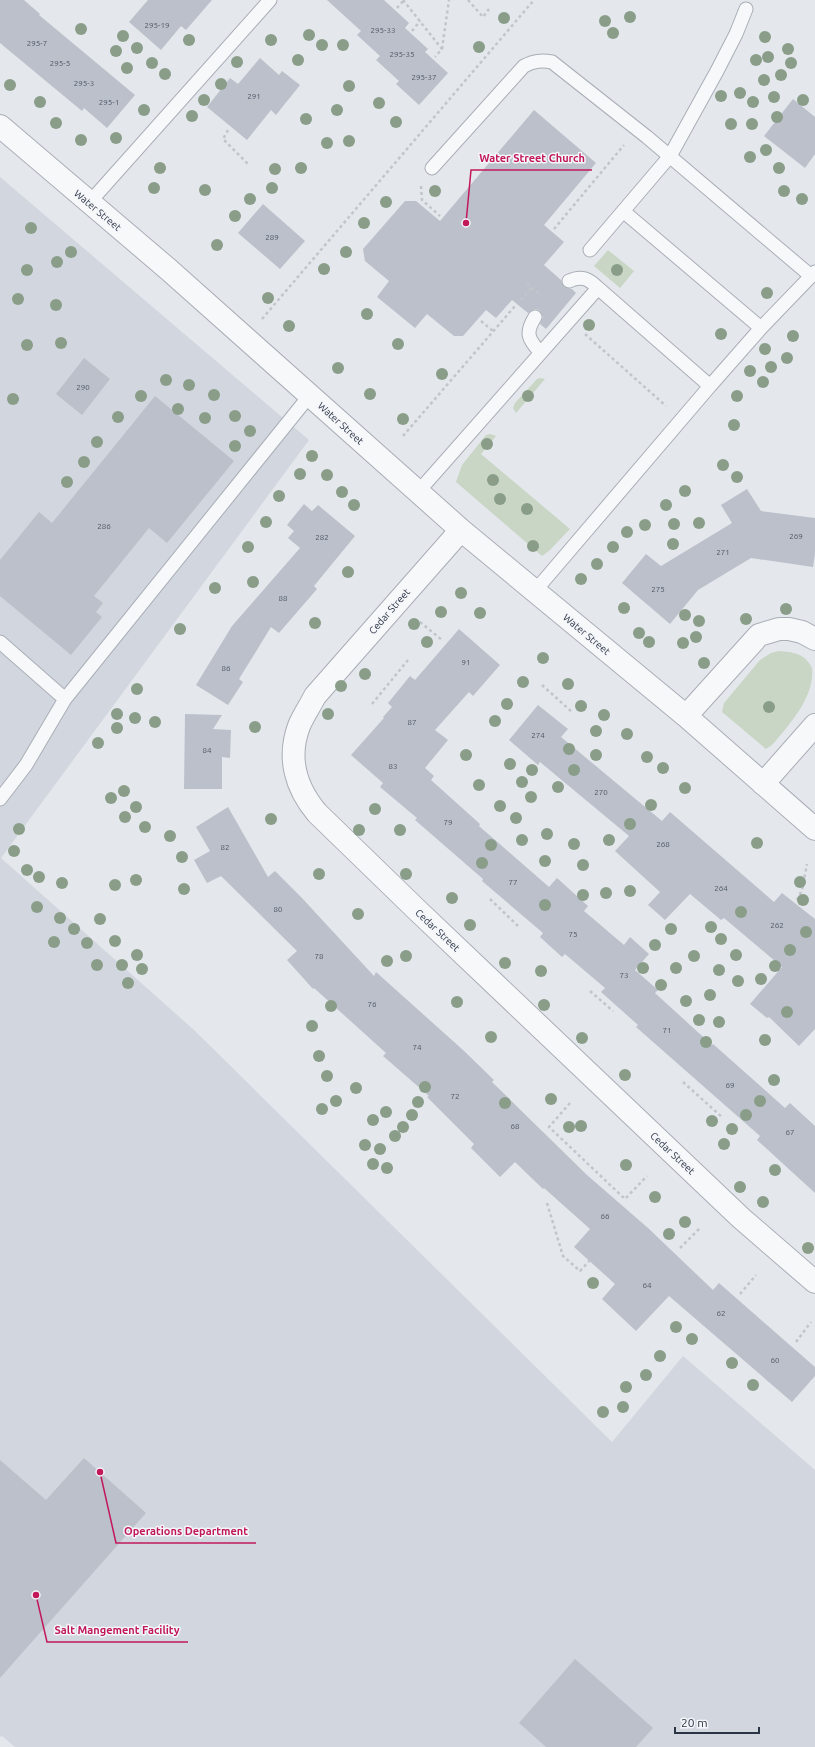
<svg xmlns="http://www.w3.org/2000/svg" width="815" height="1747" font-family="Ubuntu,sans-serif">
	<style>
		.built { fill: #d2d6de }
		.green { fill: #c9d6c5 }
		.building { fill: #bbc0ca }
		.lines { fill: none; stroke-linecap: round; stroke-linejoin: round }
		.lane-casing { stroke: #a9aeb7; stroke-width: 15 }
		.street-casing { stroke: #a9aeb7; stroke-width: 24 }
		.path { stroke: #c2c5cb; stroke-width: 2.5; stroke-dasharray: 3 3; stroke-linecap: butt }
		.lane { stroke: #f7f8fa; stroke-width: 13 }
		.street { stroke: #f7f8fa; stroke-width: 22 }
		.tree { fill: #899d89 }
		.labels { text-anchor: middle; stroke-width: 3; stroke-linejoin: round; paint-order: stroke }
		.number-label { font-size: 8px; fill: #4f5766 }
		.street-label { font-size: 10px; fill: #2b3445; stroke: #f4f6f9 }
		.leader { fill: none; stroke: #c2185b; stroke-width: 1.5 }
		.callout-dot { fill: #c2185b; stroke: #f4f6f9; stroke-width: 1.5 }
		.callout-label { font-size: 11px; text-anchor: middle; font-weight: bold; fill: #c2185b; stroke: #f4f6f9; stroke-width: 3; stroke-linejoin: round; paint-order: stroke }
	</style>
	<rect width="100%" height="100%" fill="#e4e7ec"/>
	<!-- built -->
	<path class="built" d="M0,177L309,440L1,858L194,1030L612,1442L683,1356L815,1470V1747H15L2,1736L0,1737Z"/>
	<!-- green -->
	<path class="green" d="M608,250L634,271L620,288L594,266Z
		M541,378L545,379L516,413L513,408L515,403L537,379Z
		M490,434L496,436L481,454L570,529L550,550L542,556L456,482L462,465L486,435Z
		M779,651C794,652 805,654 812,668C815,697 789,725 772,745L766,749L722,712L724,703L760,660L771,653Z"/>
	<!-- building -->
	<path class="building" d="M0,0H24L40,14L39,15L135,95L107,128L84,108L82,111L0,43Z
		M148,0H212L186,30L181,26L161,50L129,22Z
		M327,0H384L409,23L405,28L428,49L425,52L448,73L419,105L396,84L399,81L376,60L380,56L357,35L361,31Z
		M260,58L279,75L282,71L300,85L276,115L271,110L247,140L207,107L230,78L238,84Z
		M793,99L815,117V154L805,168L764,136Z
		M534,110L596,163L544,225L564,242L544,265L561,280L564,287L572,289L576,293L546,329L540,324L543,317L539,310L535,309L528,313L512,300L496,318L486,310L463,336H454L427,314L415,328L377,297L389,281L365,261L363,249L405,201H416L440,221Z
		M263,204L305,241L280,269L238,233Z
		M84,358L110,379L82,415L56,394Z
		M155,396L234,461L167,543L149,528L94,596L103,603L96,612L102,617L71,655L0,596V560L39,512L52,523Z
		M747,489L761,511L815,518V554L813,567L751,558L698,590L670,624L622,583L646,554L661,566L732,523L721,505Z
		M304,504L312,511L318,505L355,536L314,586L317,589L279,633L271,627L239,679L243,682L228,705L196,685L232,626L300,548L288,538L294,531L287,525Z
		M459,629L500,665L473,696L469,692L435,730L448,740L425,768L434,776L431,780L480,824L479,826L549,887L557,878L588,906L584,911L624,945L630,937L649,954L635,970L658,990L655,993L712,1045L713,1044L785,1108L790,1103L815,1126V1193L757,1140L760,1136L636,1027L638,1025L601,992L605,988L565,954L562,957L540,937L543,933L482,881L483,879L415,820L417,818L380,787L383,783L351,755L384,718L383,717L392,707L388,703L410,676L415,680Z
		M538,705L568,729L561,737L662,821L670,812L774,902L782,893L815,919V1029L799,1046L769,1017L767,1018L750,1004L782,967L724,918L721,920L690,894L665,920L648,905L660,892L615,851L629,836L540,762L538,765L509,740Z
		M185,714L222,715L213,729L231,730L230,758L222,757V789H184Z
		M228,807L268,877L275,871L301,897L374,976L376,972L463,1050L494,1080L492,1082L587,1175L648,1228L713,1290L719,1283L815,1367V1376L792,1402L669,1296L636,1331L602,1299L615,1284L574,1247L590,1229L544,1188L543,1189L515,1162L500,1177L471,1148L474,1144L427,1097L429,1096L383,1056L386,1053L314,988L313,989L287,960L297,951L221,876L207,883L194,860L210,851L196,827Z
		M84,1458L146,1513L0,1678V1460L46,1500Z
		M575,1659L653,1728L636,1747H546L519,1723Z"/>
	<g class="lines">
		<defs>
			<path id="lane" d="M432,168L524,66C534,61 541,60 552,62L647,137L811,276
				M89,203L270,0
				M623,211L761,328
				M590,250L670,156L717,71L736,34L746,9
				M569,281C582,275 589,279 598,288
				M535,317C525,333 528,339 540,352
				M710,386L761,328L815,272
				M418,492L598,288L710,386L535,591
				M0,642L65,699
				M0,799L26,765L65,699L310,395"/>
			<path id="street" d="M0,126L168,269L461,530L686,716L815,829
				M461,530L315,696C310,706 303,716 299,726C287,758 296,788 317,813L417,910L741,1218L815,1282
				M686,716L759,635L779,629H789L802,632L815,639
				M763,784L815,725"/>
		</defs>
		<!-- lane casing -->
		<use href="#lane" class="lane-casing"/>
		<!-- street casing -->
		<use href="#street" class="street-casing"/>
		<!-- path -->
		<path class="path" d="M403,0L442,49L435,57
			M468,0L483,17L489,9
			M397,8L404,0
			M412,31L420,21
			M442,49L449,0
			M228,130L223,139L248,164
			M421,186L422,200L440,216
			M554,229L624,145
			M527,284L542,296
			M521,300L532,287
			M262,319L534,0
			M481,321L493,331
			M585,334L666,406
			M403,436L515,306
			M420,622L442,640
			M542,685L572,712
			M372,704L408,660
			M490,899L518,926
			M797,900L802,890L807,864
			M590,991L613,1011
			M683,1082L723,1118
			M570,1103L549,1127L625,1199L647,1176
			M547,1203L563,1256L580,1271L590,1260
			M680,1248L701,1227
			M740,1294L756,1275
			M796,1342L811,1322"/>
		<!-- lane -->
		<use href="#lane" class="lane"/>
		<!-- street -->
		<use href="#street" class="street"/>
	</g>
	<!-- trees -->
	<g class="tree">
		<circle cx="630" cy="17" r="6"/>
		<circle cx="504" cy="18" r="6"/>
		<circle cx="605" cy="21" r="6"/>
		<circle cx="81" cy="29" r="6"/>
		<circle cx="613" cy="33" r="6"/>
		<circle cx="309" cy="35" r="6"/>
		<circle cx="123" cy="36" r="6"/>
		<circle cx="765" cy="37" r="6"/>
		<circle cx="189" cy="40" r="6"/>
		<circle cx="271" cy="40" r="6"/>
		<circle cx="322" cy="45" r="6"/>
		<circle cx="343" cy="45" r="6"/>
		<circle cx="479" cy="47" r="6"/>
		<circle cx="137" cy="48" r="6"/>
		<circle cx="788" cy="49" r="6"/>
		<circle cx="116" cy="51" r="6"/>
		<circle cx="768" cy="57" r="6"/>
		<circle cx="298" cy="60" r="6"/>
		<circle cx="756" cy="60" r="6"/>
		<circle cx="237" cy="62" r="6"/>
		<circle cx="152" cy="63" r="6"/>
		<circle cx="791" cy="63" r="6"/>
		<circle cx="127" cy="68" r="6"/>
		<circle cx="165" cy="74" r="6"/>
		<circle cx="781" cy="75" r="6"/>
		<circle cx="764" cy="80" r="6"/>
		<circle cx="221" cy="84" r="6"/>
		<circle cx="10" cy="85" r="6"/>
		<circle cx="349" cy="86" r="6"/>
		<circle cx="740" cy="93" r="6"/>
		<circle cx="721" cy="96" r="6"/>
		<circle cx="774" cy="97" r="6"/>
		<circle cx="204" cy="100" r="6"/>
		<circle cx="803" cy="100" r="6"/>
		<circle cx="40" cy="102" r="6"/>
		<circle cx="753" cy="102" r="6"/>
		<circle cx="379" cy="103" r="6"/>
		<circle cx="144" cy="110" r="6"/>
		<circle cx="337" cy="110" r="6"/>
		<circle cx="192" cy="116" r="6"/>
		<circle cx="777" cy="117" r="6"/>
		<circle cx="306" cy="119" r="6"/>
		<circle cx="396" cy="122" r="6"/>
		<circle cx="56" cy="123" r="6"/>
		<circle cx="731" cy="124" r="6"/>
		<circle cx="752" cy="124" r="6"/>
		<circle cx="116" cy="138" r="6"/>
		<circle cx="81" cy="140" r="6"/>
		<circle cx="349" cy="141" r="6"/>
		<circle cx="327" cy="143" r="6"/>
		<circle cx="766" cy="150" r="6"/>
		<circle cx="750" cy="157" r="6"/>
		<circle cx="160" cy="168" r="6"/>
		<circle cx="301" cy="168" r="6"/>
		<circle cx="779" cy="168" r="6"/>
		<circle cx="275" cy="169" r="6"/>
		<circle cx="154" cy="188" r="6"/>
		<circle cx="272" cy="188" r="6"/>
		<circle cx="205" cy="190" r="6"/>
		<circle cx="435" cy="191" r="6"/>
		<circle cx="784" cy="191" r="6"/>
		<circle cx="250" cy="199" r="6"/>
		<circle cx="802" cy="199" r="6"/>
		<circle cx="386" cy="202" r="6"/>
		<circle cx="235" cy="216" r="6"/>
		<circle cx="364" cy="223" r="6"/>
		<circle cx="31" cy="228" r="6"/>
		<circle cx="217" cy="245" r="6"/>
		<circle cx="71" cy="252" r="6"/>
		<circle cx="346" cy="252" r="6"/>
		<circle cx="57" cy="262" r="6"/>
		<circle cx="324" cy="269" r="6"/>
		<circle cx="27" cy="270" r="6"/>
		<circle cx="617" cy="270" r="6"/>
		<circle cx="767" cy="293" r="6"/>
		<circle cx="268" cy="298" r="6"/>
		<circle cx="18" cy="299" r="6"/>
		<circle cx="56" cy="305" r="6"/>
		<circle cx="367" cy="314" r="6"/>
		<circle cx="589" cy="325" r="6"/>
		<circle cx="289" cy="326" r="6"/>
		<circle cx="721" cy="334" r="6"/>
		<circle cx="793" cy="336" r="6"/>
		<circle cx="61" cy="343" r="6"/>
		<circle cx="398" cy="344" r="6"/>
		<circle cx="27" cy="345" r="6"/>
		<circle cx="765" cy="349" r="6"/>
		<circle cx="787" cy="358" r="6"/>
		<circle cx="771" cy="367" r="6"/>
		<circle cx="338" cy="368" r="6"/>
		<circle cx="750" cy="371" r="6"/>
		<circle cx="442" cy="374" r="6"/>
		<circle cx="166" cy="380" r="6"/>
		<circle cx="763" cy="382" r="6"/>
		<circle cx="189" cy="385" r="6"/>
		<circle cx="370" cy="394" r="6"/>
		<circle cx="214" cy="395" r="6"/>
		<circle cx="141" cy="396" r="6"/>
		<circle cx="528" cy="396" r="6"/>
		<circle cx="737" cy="396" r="6"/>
		<circle cx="13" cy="399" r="6"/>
		<circle cx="178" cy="409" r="6"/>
		<circle cx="235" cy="416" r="6"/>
		<circle cx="118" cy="417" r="6"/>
		<circle cx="205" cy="418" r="6"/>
		<circle cx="403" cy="419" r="6"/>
		<circle cx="734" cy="425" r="6"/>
		<circle cx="250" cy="431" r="6"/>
		<circle cx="97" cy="442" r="6"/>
		<circle cx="487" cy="444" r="6"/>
		<circle cx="235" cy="446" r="6"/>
		<circle cx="312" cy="456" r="6"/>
		<circle cx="84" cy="462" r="6"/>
		<circle cx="723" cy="465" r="6"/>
		<circle cx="300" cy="474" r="6"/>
		<circle cx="327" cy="475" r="6"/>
		<circle cx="737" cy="477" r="6"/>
		<circle cx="493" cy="480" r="6"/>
		<circle cx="67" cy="482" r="6"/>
		<circle cx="685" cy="491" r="6"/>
		<circle cx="342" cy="492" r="6"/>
		<circle cx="279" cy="496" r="6"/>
		<circle cx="500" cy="499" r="6"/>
		<circle cx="354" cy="505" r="6"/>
		<circle cx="666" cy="505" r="6"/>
		<circle cx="527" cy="509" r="6"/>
		<circle cx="266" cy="522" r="6"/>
		<circle cx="699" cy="523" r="6"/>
		<circle cx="674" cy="524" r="6"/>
		<circle cx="645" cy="525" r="6"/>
		<circle cx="627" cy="532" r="6"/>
		<circle cx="673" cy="544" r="6"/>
		<circle cx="533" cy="546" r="6"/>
		<circle cx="248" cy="547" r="6"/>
		<circle cx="613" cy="547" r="6"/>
		<circle cx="597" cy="564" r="6"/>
		<circle cx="348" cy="572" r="6"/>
		<circle cx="581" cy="579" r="6"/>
		<circle cx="253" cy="582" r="6"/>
		<circle cx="215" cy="588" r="6"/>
		<circle cx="461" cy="593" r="6"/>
		<circle cx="624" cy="608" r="6"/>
		<circle cx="786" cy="609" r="6"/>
		<circle cx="441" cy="612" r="6"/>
		<circle cx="480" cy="613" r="6"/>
		<circle cx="685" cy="615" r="6"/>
		<circle cx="746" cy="619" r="6"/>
		<circle cx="699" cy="621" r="6"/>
		<circle cx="315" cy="623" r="6"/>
		<circle cx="414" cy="624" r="6"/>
		<circle cx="180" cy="629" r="6"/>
		<circle cx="639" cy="633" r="6"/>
		<circle cx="696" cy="637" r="6"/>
		<circle cx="427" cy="642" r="6"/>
		<circle cx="649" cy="642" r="6"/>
		<circle cx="683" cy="643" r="6"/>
		<circle cx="543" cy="658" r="6"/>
		<circle cx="704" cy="663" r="6"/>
		<circle cx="365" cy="674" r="6"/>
		<circle cx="523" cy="682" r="6"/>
		<circle cx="568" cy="684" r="6"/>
		<circle cx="341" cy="686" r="6"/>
		<circle cx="137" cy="689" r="6"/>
		<circle cx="507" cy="704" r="6"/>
		<circle cx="581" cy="706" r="6"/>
		<circle cx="769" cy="707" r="6"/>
		<circle cx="117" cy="714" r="6"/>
		<circle cx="328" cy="714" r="6"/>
		<circle cx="604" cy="715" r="6"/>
		<circle cx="135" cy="718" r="6"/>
		<circle cx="495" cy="721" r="6"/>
		<circle cx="155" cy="722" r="6"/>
		<circle cx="255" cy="727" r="6"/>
		<circle cx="117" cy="728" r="6"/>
		<circle cx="596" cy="731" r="6"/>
		<circle cx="627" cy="734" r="6"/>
		<circle cx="98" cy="743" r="6"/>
		<circle cx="569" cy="749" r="6"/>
		<circle cx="466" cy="755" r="6"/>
		<circle cx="596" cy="755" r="6"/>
		<circle cx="647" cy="757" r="6"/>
		<circle cx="510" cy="764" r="6"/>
		<circle cx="663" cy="768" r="6"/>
		<circle cx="532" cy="770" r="6"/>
		<circle cx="574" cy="770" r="6"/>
		<circle cx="522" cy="782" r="6"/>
		<circle cx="479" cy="785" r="6"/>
		<circle cx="558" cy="787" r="6"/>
		<circle cx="685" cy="788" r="6"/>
		<circle cx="124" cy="791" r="6"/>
		<circle cx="531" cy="797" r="6"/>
		<circle cx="111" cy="798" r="6"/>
		<circle cx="651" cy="805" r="6"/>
		<circle cx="500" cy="806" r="6"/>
		<circle cx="136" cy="807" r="6"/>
		<circle cx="375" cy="809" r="6"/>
		<circle cx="125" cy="817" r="6"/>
		<circle cx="516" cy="818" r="6"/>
		<circle cx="271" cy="819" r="6"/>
		<circle cx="630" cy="824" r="6"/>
		<circle cx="145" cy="827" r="6"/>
		<circle cx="19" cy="829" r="6"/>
		<circle cx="359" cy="830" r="6"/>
		<circle cx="400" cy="830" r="6"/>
		<circle cx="547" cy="834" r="6"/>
		<circle cx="170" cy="836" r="6"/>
		<circle cx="522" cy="840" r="6"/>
		<circle cx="609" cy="840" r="6"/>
		<circle cx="757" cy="843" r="6"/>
		<circle cx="574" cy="844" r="6"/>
		<circle cx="491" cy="845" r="6"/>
		<circle cx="14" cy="851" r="6"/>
		<circle cx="182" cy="857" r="6"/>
		<circle cx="545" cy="861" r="6"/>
		<circle cx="482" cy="863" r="6"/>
		<circle cx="583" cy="865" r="6"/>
		<circle cx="27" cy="870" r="6"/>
		<circle cx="319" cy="874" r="6"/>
		<circle cx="406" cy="874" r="6"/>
		<circle cx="39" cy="877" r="6"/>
		<circle cx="136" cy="880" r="6"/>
		<circle cx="800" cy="882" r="6"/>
		<circle cx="62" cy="883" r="6"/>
		<circle cx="115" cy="885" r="6"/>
		<circle cx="184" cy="889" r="6"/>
		<circle cx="630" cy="891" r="6"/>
		<circle cx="606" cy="893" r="6"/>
		<circle cx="583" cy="895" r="6"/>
		<circle cx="452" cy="898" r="6"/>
		<circle cx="803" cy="900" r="6"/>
		<circle cx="545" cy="905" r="6"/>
		<circle cx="37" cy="907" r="6"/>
		<circle cx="741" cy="912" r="6"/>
		<circle cx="358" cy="914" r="6"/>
		<circle cx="60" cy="918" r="6"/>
		<circle cx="100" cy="919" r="6"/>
		<circle cx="470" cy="925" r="6"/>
		<circle cx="711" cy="927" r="6"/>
		<circle cx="74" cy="929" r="6"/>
		<circle cx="671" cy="929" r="6"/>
		<circle cx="806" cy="932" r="6"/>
		<circle cx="721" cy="939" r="6"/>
		<circle cx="115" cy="941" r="6"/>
		<circle cx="54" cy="942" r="6"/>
		<circle cx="87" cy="943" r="6"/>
		<circle cx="655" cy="945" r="6"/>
		<circle cx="790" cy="950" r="6"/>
		<circle cx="137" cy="955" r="6"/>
		<circle cx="736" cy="955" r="6"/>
		<circle cx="406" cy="956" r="6"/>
		<circle cx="694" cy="956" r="6"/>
		<circle cx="387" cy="961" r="6"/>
		<circle cx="505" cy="963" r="6"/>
		<circle cx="97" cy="965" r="6"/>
		<circle cx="122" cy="965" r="6"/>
		<circle cx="775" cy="966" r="6"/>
		<circle cx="643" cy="968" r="6"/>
		<circle cx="676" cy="968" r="6"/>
		<circle cx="142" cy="969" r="6"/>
		<circle cx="719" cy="970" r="6"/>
		<circle cx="541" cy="971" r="6"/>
		<circle cx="761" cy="979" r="6"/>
		<circle cx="738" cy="981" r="6"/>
		<circle cx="128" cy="983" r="6"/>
		<circle cx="661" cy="985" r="6"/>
		<circle cx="710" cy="995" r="6"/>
		<circle cx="686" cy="1001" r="6"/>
		<circle cx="457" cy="1002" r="6"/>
		<circle cx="544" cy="1005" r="6"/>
		<circle cx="331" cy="1006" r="6"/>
		<circle cx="787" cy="1012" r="6"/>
		<circle cx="699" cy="1020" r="6"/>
		<circle cx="719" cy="1022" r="6"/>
		<circle cx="312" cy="1026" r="6"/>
		<circle cx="491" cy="1037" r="6"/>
		<circle cx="582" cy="1038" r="6"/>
		<circle cx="765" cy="1040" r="6"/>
		<circle cx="706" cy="1042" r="6"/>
		<circle cx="319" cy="1056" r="6"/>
		<circle cx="625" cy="1075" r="6"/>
		<circle cx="327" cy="1076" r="6"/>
		<circle cx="774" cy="1080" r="6"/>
		<circle cx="425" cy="1087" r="6"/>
		<circle cx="356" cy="1088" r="6"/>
		<circle cx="551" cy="1099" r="6"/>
		<circle cx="336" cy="1101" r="6"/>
		<circle cx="760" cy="1101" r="6"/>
		<circle cx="418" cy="1102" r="6"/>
		<circle cx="505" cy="1103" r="6"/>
		<circle cx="322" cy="1109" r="6"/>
		<circle cx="386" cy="1112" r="6"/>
		<circle cx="412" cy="1115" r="6"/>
		<circle cx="746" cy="1115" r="6"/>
		<circle cx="373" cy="1120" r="6"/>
		<circle cx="712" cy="1121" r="6"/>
		<circle cx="581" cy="1126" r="6"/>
		<circle cx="403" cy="1127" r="6"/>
		<circle cx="569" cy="1127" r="6"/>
		<circle cx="732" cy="1129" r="6"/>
		<circle cx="395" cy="1136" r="6"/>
		<circle cx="724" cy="1144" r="6"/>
		<circle cx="365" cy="1145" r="6"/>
		<circle cx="380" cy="1149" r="6"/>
		<circle cx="373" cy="1164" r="6"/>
		<circle cx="626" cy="1165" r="6"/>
		<circle cx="387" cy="1168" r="6"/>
		<circle cx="775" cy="1170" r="6"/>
		<circle cx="740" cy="1187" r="6"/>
		<circle cx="655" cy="1197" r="6"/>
		<circle cx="763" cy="1202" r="6"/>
		<circle cx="685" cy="1222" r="6"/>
		<circle cx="669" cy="1234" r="6"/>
		<circle cx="808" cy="1248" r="6"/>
		<circle cx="593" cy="1283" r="6"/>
		<circle cx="676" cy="1327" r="6"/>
		<circle cx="692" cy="1339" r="6"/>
		<circle cx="660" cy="1356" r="6"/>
		<circle cx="732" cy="1363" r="6"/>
		<circle cx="646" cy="1375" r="6"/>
		<circle cx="753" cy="1385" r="6"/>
		<circle cx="626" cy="1387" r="6"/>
		<circle cx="623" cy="1407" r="6"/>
		<circle cx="603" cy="1412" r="6"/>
	</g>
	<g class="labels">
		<!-- number labels -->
		<g class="number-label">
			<text x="157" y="28">295-19</text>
			<text x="383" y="33">295-33</text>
			<text x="37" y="46">295-7</text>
			<text x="402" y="57">295-35</text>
			<text x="60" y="66">295-5</text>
			<text x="424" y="80">295-37</text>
			<text x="84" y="86">295-3</text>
			<text x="254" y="99">291</text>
			<text x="109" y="105">295-1</text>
			<text x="272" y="240">289</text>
			<text x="83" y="390">290</text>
			<text x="104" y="529">286</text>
			<text x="796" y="539">269</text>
			<text x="322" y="540">282</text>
			<text x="723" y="555">271</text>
			<text x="658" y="592">275</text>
			<text x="283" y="601">88</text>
			<text x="466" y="665">91</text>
			<text x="226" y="671">86</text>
			<text x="412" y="725">87</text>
			<text x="538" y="738">274</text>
			<text x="207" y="753">84</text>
			<text x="393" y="769">83</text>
			<text x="601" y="795">270</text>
			<text x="448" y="825">79</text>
			<text x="663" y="847">268</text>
			<text x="225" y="850">82</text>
			<text x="513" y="885">77</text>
			<text x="721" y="891">264</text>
			<text x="278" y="912">80</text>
			<text x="777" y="928">262</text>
			<text x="573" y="937">75</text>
			<text x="319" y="959">78</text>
			<text x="624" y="978">73</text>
			<text x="372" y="1007">76</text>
			<text x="667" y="1033">71</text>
			<text x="417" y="1050">74</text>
			<text x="730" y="1088">69</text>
			<text x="455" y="1099">72</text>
			<text x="515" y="1129">68</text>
			<text x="790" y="1135">67</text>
			<text x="605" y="1219">66</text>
			<text x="647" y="1288">64</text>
			<text x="721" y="1316">62</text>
			<text x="775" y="1363">60</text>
		</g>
		<!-- street labels -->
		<g class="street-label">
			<text transform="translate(98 210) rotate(40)" y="4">Water Street</text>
			<text transform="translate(341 423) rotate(42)" y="4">Water Street</text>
			<text transform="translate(389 611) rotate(-49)" y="4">Cedar Street</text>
			<text transform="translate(587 634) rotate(40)" y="4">Water Street</text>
			<text transform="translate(438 930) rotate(43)" y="4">Cedar Street</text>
			<text transform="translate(673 1153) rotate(43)" y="4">Cedar Street</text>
		</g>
	</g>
	<!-- callouts -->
	<path class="leader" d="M466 223L471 170H592M100 1472L116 1543H256M36 1595L47 1642H188"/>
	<g class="callout-dot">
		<circle cx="466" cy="223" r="4"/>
		<circle cx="100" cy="1472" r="4"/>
		<circle cx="36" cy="1595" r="4"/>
	</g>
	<g class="callout-label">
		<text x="532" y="162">Water Street Church</text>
		<text x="186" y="1535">Operations Department</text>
		<text x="117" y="1634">Salt Mangement Facility</text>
	</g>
	<!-- scale -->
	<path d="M675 1727v6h84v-6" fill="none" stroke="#2b3445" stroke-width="2"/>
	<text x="681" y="1727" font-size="12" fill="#2b3445" stroke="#f4f6f9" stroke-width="3" paint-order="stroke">20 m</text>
</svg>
